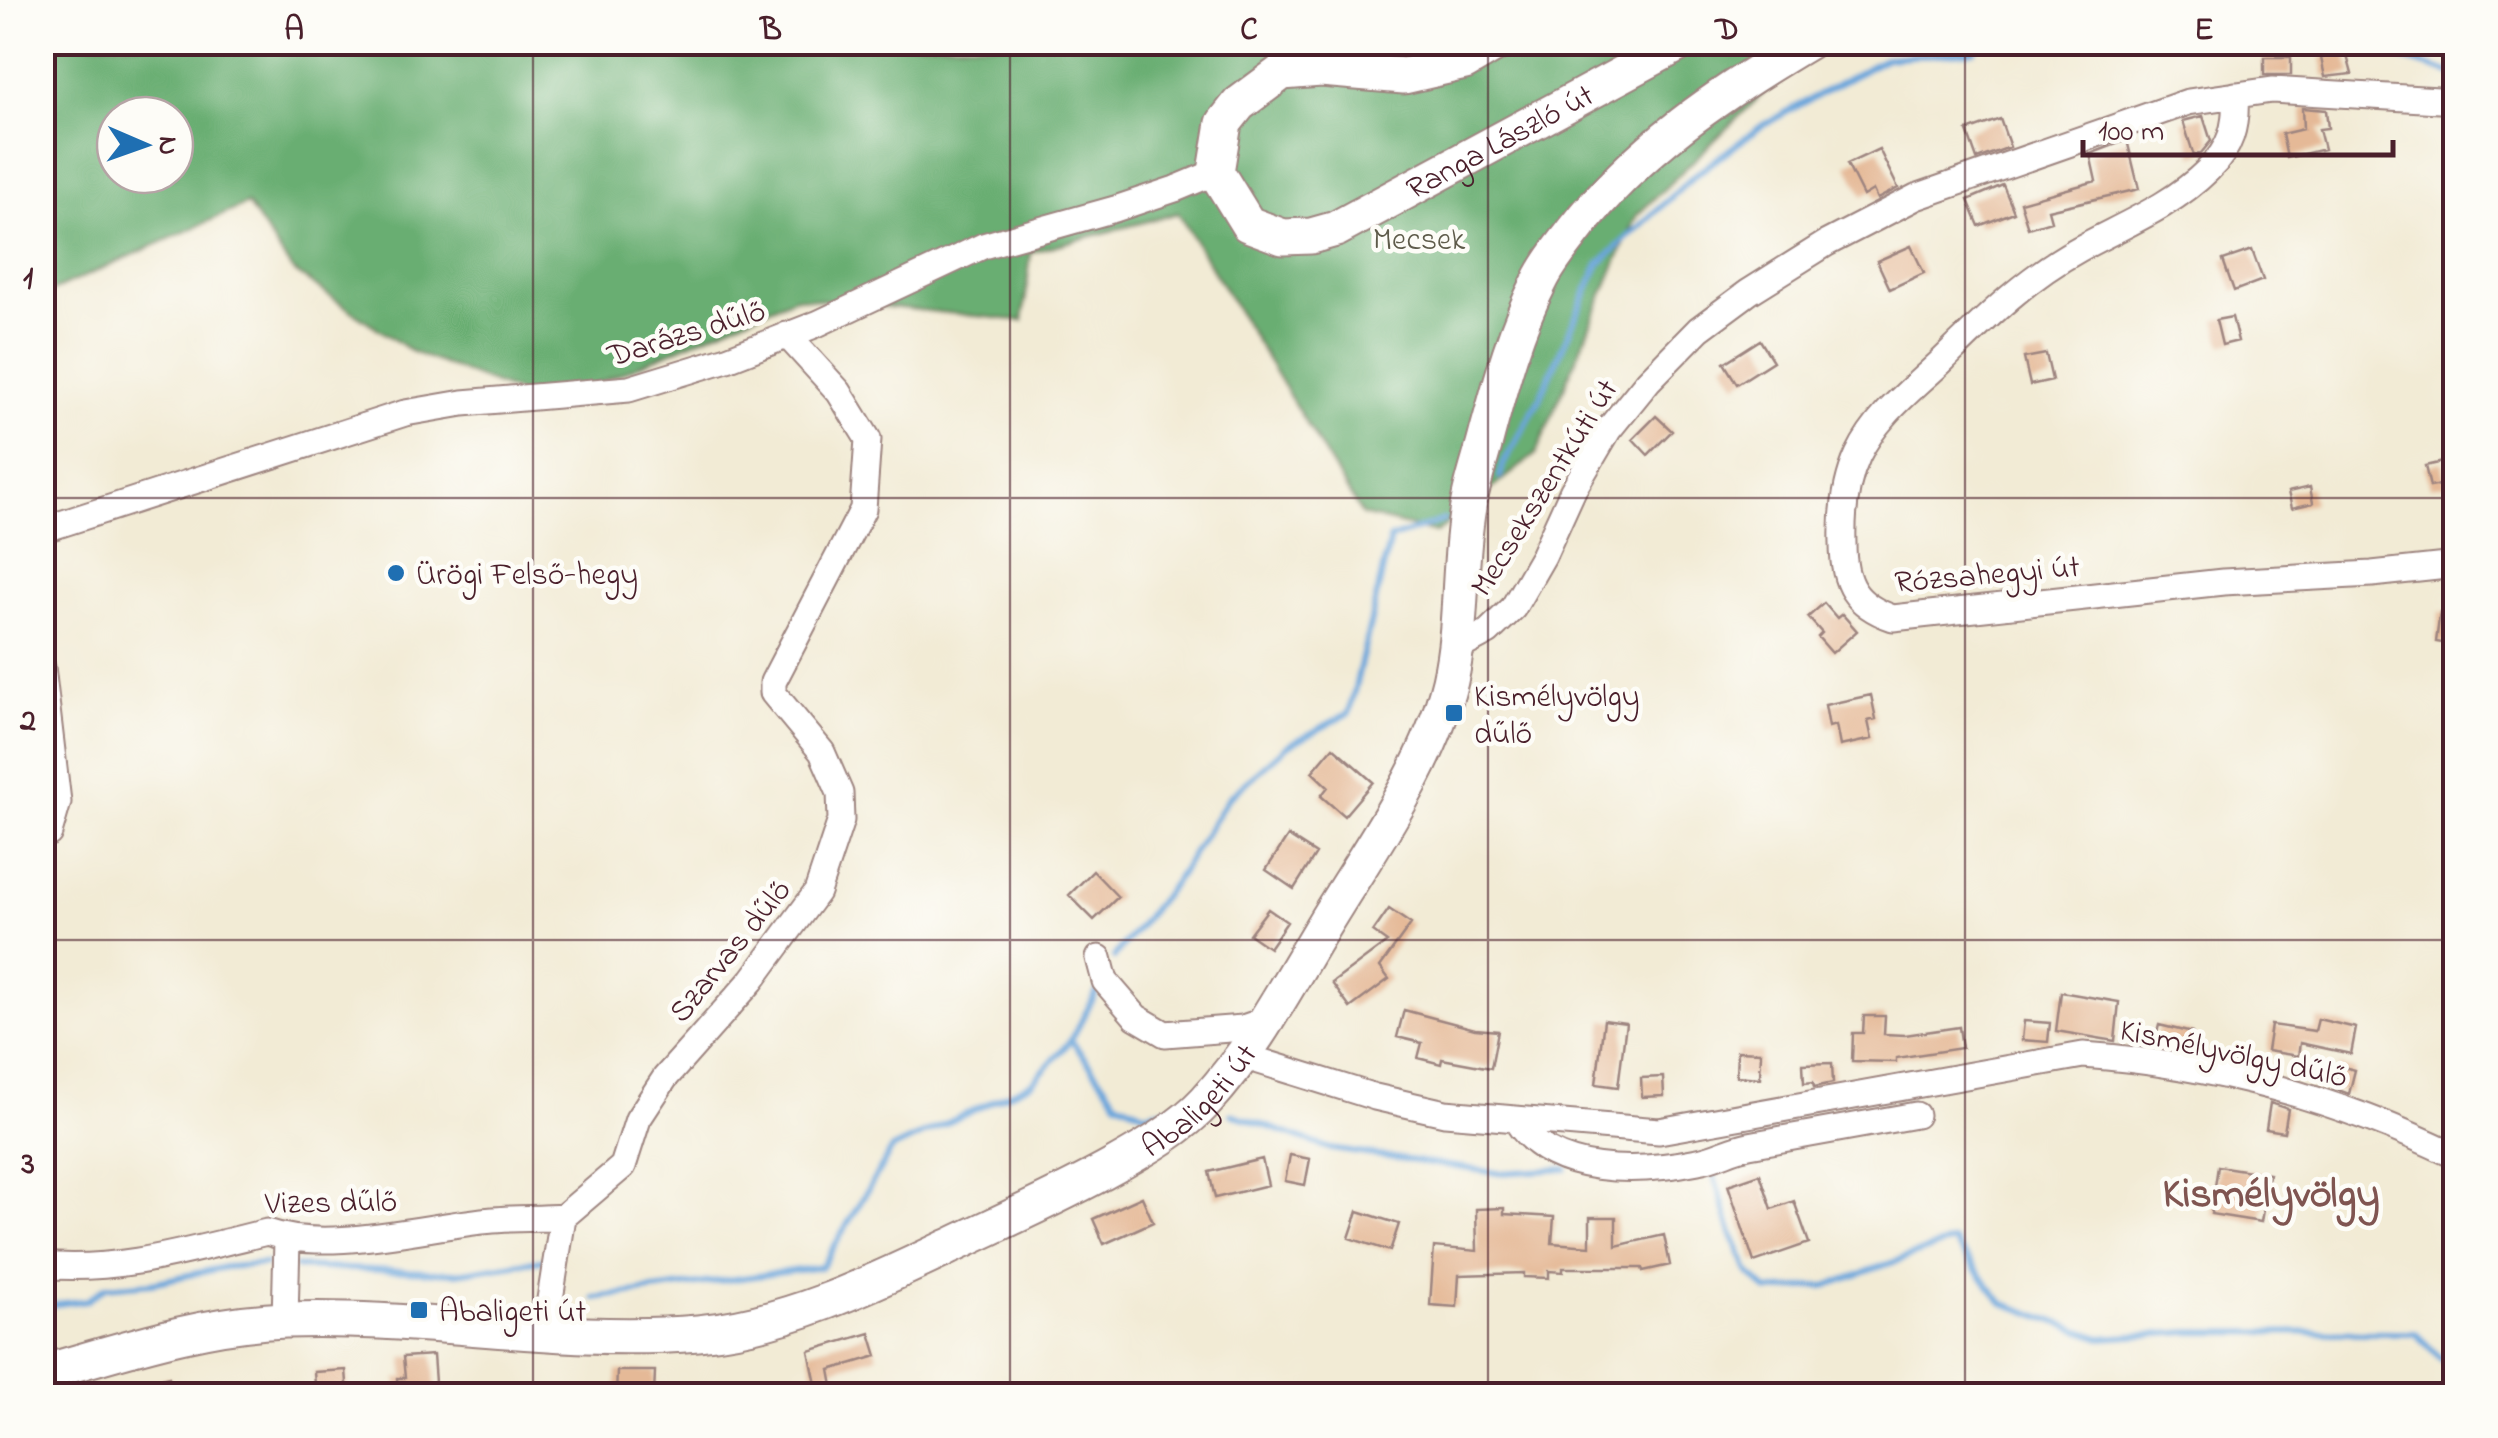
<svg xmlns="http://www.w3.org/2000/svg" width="2498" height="1438" font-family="'Indie Flower',sans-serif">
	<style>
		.forest { fill: #69ae72; stroke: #5a664e; stroke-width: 2.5; fill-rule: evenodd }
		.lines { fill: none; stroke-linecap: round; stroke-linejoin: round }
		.stream { stroke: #6aa6db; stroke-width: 6 }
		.building { fill: #e5b997 }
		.street-casing { stroke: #9e8580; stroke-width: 29 }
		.secondary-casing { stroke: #9e8580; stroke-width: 39 }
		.street { stroke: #fff; stroke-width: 25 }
		.secondary { stroke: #fff; stroke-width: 35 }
		.grid { fill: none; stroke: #4a1f2b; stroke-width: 2.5; stroke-opacity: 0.55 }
		.poi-dot { fill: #1f6fb2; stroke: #fdfcf7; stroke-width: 4 }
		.labels { text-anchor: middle; stroke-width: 9; stroke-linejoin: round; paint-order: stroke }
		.street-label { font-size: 32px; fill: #4a1f2b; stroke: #fdfcf7 }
		.park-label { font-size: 32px; fill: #5e5b4a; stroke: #fdfcf7 }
		.poi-label { font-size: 32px; fill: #4a1f2b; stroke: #fdfcf7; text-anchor: start }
		.district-label { font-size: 42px; font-weight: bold; fill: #805551; stroke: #fdfcf7 }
		.neatline { fill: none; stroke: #4a1f2b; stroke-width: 4 }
		.grid-label { font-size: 32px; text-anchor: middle; font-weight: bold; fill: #4a1f2b }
	</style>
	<rect width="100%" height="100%" fill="#fdfcf7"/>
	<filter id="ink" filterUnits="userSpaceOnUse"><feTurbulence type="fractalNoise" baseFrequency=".01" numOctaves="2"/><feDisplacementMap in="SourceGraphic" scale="20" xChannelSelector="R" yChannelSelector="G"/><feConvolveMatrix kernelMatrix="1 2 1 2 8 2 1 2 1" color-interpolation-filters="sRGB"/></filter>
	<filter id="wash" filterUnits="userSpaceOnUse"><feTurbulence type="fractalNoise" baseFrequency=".0048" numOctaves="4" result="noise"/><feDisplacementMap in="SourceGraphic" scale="40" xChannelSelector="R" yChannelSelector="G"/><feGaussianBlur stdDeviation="2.25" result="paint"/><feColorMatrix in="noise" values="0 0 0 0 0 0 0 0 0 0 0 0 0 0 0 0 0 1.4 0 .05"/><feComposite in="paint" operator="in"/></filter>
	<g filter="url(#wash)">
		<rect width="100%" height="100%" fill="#f2ebd5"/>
		<!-- forest -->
		<path class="forest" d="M43,43H1815L1636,216L1536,454L1436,533L1362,515L1178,213L1031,252L1023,321L795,297L571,395L539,401L412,352L292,270L247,204L43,295ZM115,115H175V175H115Z"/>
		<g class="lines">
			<!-- stream -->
			<path class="stream" d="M2350,42L2456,75
				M1500,477L1503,465L1539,400L1599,264L1695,175L1763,125L1886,58L1974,51L1982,42
				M1114,957L1176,880L1228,798L1287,746L1349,713L1390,539L1444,520
				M1071,1040L1117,1101L1145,1113L1177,1107
				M1232,1114L1331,1149L1498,1173L1566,1169
				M1711,1166L1732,1234L1749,1273L1768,1291L1826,1286L1953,1241L2003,1303L2101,1338L2190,1332L2415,1333L2456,1373
				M296,1267L457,1273L547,1259
				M594,1298L822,1267L892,1149L1033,1082L1071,1040L1098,990
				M42,1306L88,1300L105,1287L152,1283L225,1267L265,1264"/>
		</g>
		<g id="blocks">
			<!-- building -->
			<path class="building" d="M2346,52L2352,74L2325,77L2321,58Z
				M2264,57H2291V75H2264Z
				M2302,108L2326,110L2328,128L2319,129L2324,149L2287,158L2282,134L2303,129Z
				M2203,116L2211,141L2201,153L2194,156L2183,121Z
				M2000,119L2010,147L1977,159L1967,131Z
				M2127,140L2139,189L2048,210L2051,221L2028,228L2020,202L2096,181L2090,154Z
				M1879,149L1898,188L1877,199L1873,190L1863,196L1847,164Z
				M2003,185L2014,212L1979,226L1968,200Z
				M1911,246L1924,273L1890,289L1877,261Z
				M2252,250L2263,280L2234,291L2223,260Z
				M2232,317L2238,341L2222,345L2216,320Z
				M1760,340L1773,361L1737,384L1724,363Z
				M2046,354L2052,380L2030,385L2024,358Z
				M1656,416L1672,431L1648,455L1633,439Z
				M2442,462L2446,484L2430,487L2425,466Z
				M2310,487L2313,503L2292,508L2288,492Z
				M1824,603L1837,618L1842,614L1857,631L1832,653L1818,637L1822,633L1808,617Z
				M2440,612L2456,614V645L2436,642Z
				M1871,695L1876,719L1868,721L1872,739L1840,746L1836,725L1829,727L1825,705Z
				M1333,747L1373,782L1344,816L1321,796L1328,787L1312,772Z
				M1288,836L1316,854L1294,889L1266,870Z
				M1093,871L1118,897L1094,920L1069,895Z
				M1268,909L1287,922L1269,948L1249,934Z
				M1389,909L1411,924L1380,967L1389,979L1350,1008L1332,983L1387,942L1373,932Z
				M2061,992L2119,1002L2115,1041L2056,1031Z
				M1404,1010L1475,1029L1498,1031L1491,1068L1442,1059L1441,1064L1418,1058L1422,1043L1397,1037Z
				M1864,1016H1885L1884,1034L1905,1035L1959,1027L1962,1048L1896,1058V1062L1852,1061L1853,1033H1863Z
				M2318,1019L2356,1028L2351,1054L2300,1043L2298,1056L2267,1051L2271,1025L2315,1031Z
				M1604,1020L1626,1023L1618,1087L1596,1084Z
				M2024,1021L2050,1023L2048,1042L2022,1040Z
				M2159,1025L2192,1033L2187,1052L2154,1045Z
				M1737,1051L1761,1052L1760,1078L1736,1076Z
				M1832,1063L1833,1083L1814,1087L1813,1082L1804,1083L1803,1064Z
				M2339,1066L2355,1070L2349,1094L2333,1088Z
				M1663,1077L1664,1096L1642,1097L1641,1078Z
				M2270,1103L2288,1109L2284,1132L2266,1129Z
				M1290,1155L1310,1159L1305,1185L1285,1181Z
				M1262,1159L1268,1185L1215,1198L1209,1172Z
				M2218,1166L2269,1174L2261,1222L2211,1214Z
				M1760,1174L1772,1209L1794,1201L1809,1243L1754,1262L1728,1185Z
				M1142,1197L1153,1222L1104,1244L1093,1219Z
				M1504,1208V1214L1554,1217L1552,1243L1590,1246V1217H1616V1246L1664,1235L1670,1265L1643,1271L1642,1268H1563V1272L1549,1271V1278L1524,1277V1273L1459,1275L1457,1307L1430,1305L1434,1247L1477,1251L1476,1209Z
				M1358,1211L1399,1224L1390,1251L1349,1238Z
				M870,1333L877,1356L830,1370L833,1386L817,1389L809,1351Z
				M433,1355L436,1396H398L397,1378H405L403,1357Z
				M346,1370L348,1396H316L314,1372Z
				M617,1371H655L654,1396H616Z
				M169,1377L174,1396H118L117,1389Z"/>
		</g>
	</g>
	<g filter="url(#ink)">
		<use href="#blocks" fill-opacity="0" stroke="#9e8580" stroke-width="2.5"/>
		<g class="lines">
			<defs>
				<path id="street" d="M2235,95C2237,126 2231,148 2208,170C2172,206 2123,225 2079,249C2026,278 1986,318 1944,359C1913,389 1877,415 1858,455C1845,483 1842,513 1843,544C1843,584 1855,605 1893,618L2223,582L2372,574L2456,565
					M42,530L405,413L463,403L629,389L727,359L817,324L983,246L1115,209L1175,189L1216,172
					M1456,649L1488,632L1513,608L1543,556L1573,490L1609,429L1648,381L1699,329L1749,292L1827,243L1916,197L2188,102L2272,90L2456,101
					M42,667L58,802L49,833L42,834
					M1099,958L1105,981L1136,1017L1165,1034L1243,1028L1266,1020
					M1243,1056L1375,1097L1445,1113L1659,1131L2083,1055C2212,1064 2340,1099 2456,1156
					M1516,1120C1551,1177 1639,1173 1698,1161C1716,1158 1732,1148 1749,1145C1805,1135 1860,1125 1916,1115
					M42,1265C118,1273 194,1249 267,1232C329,1254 428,1225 493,1220C516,1218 540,1219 563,1217
					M285,1320L287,1239
					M545,1331L563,1217L623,1166L638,1119L665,1078L752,980L817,892L841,820L840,793L822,752L773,693V682L863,509L868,439L839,392L787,335"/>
				<g id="secondary">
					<path id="s1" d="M1499,42L1465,62L1404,76L1321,69L1282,72L1239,104L1224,123L1216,172L1248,224L1283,237L1311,236L1336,229L1682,42"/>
					<path id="s2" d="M42,1373C123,1350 202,1323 286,1320C424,1315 561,1345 698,1333C789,1325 877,1281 957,1243C1010,1218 1064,1194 1114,1166C1146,1148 1181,1128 1206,1101C1254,1049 1287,985 1324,924C1370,848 1429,768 1450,681C1463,624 1458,564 1468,507C1472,483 1481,458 1487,434C1501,382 1515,329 1540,281C1549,262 1563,246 1575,230C1637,149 1721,93 1807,42"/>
				</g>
			</defs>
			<!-- street casing -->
			<use href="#street" class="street-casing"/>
			<!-- secondary casing -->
			<use href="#secondary" class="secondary-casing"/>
			<!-- street -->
			<use href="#street" class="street"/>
			<!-- secondary -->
			<use href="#secondary" class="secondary"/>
		</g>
	</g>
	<!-- grid -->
	<path class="grid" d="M533,42V1396M1010,42V1396M1488,42V1396M1965,42V1396M42,498H2456M42,940H2456"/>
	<!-- markers -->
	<g class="poi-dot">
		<circle cx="396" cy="573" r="10"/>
		<rect x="1444" y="703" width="20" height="20" rx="5"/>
		<rect x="409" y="1300" width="20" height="20" rx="5"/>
	</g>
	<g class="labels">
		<!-- street labels -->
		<g class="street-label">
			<text dy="11" stroke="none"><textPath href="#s1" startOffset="690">Ranga László út</textPath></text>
			<text transform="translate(686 332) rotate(-17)" y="11">Darázs dűlő</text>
			<text transform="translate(1543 487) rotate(-58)" y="11">Mecsekszentkúti út</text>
			<text transform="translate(1987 573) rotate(-5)" y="11">Rózsahegyi út</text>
			<text transform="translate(729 950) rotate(-51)" y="11">Szarvas dűlő</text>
			<text transform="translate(2234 1052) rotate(12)" y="11">Kismélyvölgy dűlő</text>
			<text dy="11" stroke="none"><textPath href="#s2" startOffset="1222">Abaligeti út</textPath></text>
			<text transform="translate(331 1201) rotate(-1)" y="11">Vizes dűlő</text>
		</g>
		<!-- park labels -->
		<g class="park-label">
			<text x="1419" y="249">Mecsek</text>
		</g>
		<!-- poi labels -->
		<g class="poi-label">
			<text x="416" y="584">Ürögi Felső-hegy</text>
			<text x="1474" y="706">Kismélyvölgy<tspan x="1474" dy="37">dűlő</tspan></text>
			<text x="439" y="1321">Abaligeti út</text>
		</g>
		<!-- district labels -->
		<g class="district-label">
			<text x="2271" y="1206">Kismélyvölgy</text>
		</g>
	</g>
	<!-- margin -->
	<rect width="2498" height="1438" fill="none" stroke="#fdfcf7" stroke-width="110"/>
	<!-- north arrow -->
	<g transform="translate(145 145) rotate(92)"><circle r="48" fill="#fdfcf7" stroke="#b5a4a5" stroke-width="2.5"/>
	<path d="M0-8L18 38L0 25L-18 38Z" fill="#1f6fb2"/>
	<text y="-15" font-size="28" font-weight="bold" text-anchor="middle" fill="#4a1f2b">N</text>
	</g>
	<!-- scale -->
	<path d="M2083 140v15h310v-15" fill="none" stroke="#4a1f2b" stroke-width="5"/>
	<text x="2098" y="140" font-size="30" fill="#4a1f2b" stroke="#fdfcf7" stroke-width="8" paint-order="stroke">100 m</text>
	<rect x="55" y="55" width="2388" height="1328" class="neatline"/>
	<g class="grid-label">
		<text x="294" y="39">A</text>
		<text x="771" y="39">B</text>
		<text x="1249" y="39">C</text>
		<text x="1727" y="39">D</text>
		<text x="2204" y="39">E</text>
		<text x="28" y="288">1</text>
		<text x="28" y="730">2</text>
		<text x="28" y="1173">3</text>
	</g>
</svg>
